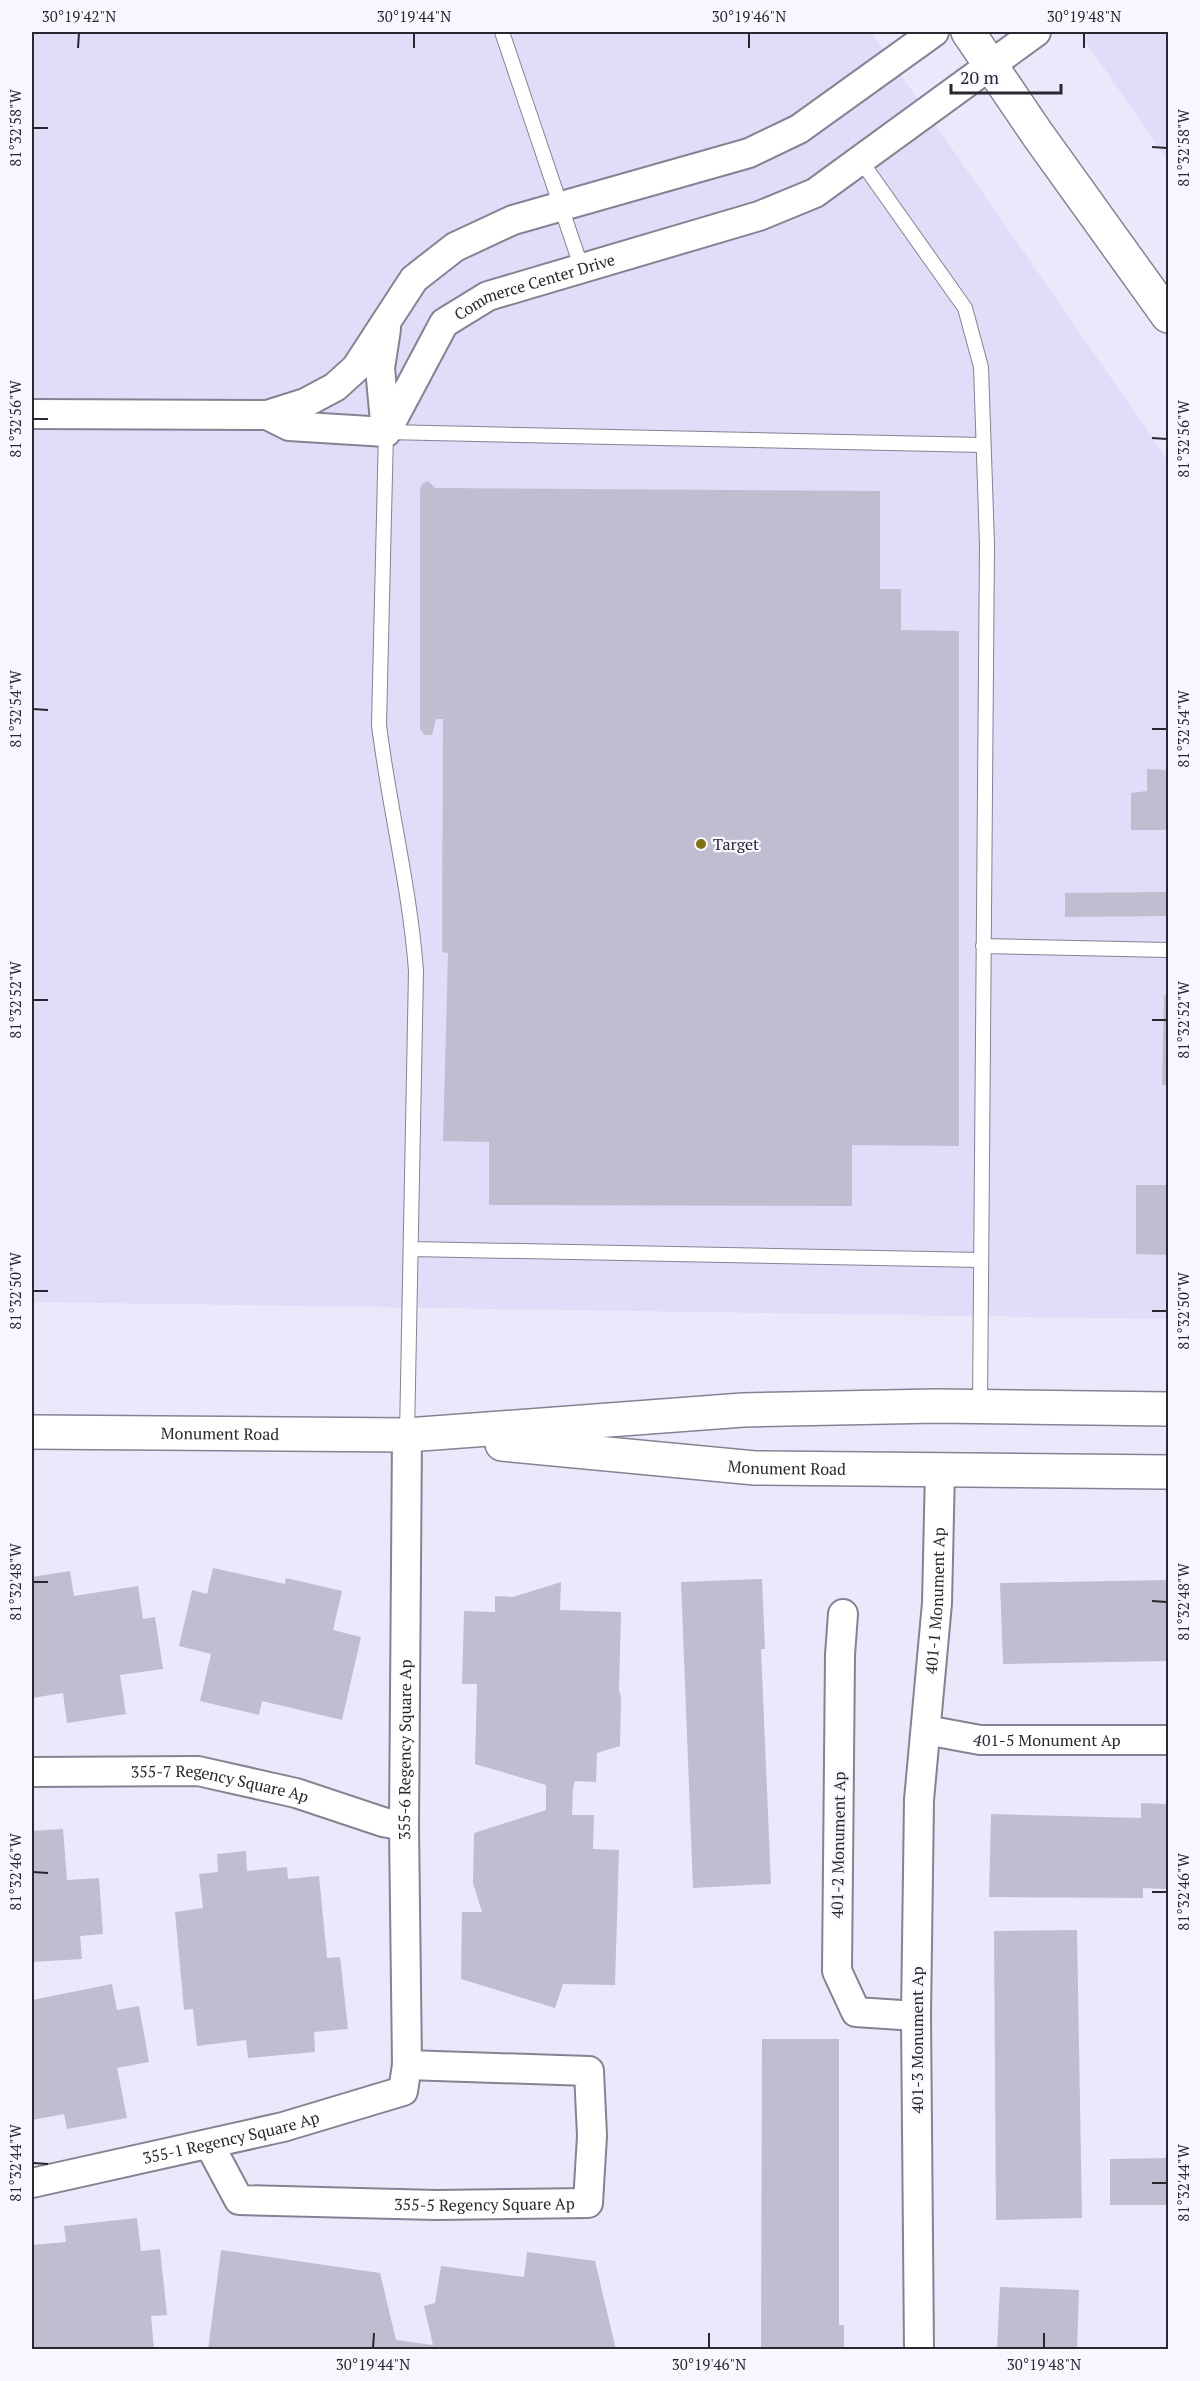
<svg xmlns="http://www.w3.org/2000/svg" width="1200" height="2381" font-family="'PT Serif',serif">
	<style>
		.built { fill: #e1dcf7 }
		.building { fill: #c0bdd0 }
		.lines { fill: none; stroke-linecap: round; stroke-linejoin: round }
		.service-casing { stroke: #858293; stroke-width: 16 }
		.minor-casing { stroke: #858293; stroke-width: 32 }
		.tertiary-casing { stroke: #858293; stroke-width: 36 }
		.secondary-casing { stroke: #858293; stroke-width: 36 }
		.service { stroke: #fff; stroke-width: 14 }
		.minor { stroke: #fff; stroke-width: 28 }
		.tertiary { stroke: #fff; stroke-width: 33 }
		.secondary { stroke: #fff; stroke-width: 33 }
		.ticks { fill: none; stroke: #28272f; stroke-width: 2 }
		.poi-dot { fill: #807111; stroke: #f8f7ff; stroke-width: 2 }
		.labels { text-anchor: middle; stroke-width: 4.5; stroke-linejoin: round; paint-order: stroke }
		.street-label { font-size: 16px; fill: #28272f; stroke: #f8f7ff }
		.poi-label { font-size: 16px; fill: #28272f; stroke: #f8f7ff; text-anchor: start }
		.neatline { fill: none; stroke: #28272f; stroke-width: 2 }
		.ticks-label { font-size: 15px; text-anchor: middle; fill: #28272f }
	</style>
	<rect width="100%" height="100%" fill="#ebe8fb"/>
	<!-- built -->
	<path class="built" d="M32,32H871L1168,460V1319L32,1302Z
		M1079,32H1168V161Z"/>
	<!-- building -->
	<path class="building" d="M428,481L435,488L880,491V589H901V630L959,631V1146L852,1145V1206L489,1205V1142L443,1141L448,953L442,952L443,719H436L432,735H425L420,729V490L422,484Z
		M1147,769L1168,770V830H1131V793L1147,791Z
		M1168,892V916L1065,917V893Z
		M1164,995H1168V1085H1162Z
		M1136,1185H1168V1255L1136,1254Z
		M213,1568L285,1584L286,1578L342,1591L333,1630L361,1637L342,1720L262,1701L259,1715L200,1701L211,1654L179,1646L192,1590L207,1594Z
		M70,1571L74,1596L138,1586L143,1619L155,1617L163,1669L120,1675L126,1714L67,1723L63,1693L32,1698V1577Z
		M762,1579L765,1649H761L771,1884L693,1888L681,1582Z
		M1168,1580V1661L1003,1664L1000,1583Z
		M561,1582L560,1610L621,1612L619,1690L621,1697L620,1746L597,1753L596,1782L575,1781L573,1788L572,1815H594L593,1849L619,1850L615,1985L563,1984L555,2008L461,1979L462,1912H482L473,1883L474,1833L546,1810V1785L475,1764L477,1684H462L464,1611L495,1612V1596L513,1597Z
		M1141,1803L1168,1804V1889L1143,1888V1898L989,1897L991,1814L1141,1818Z
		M63,1829L67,1880L99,1878L103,1934L80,1936L82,1959L32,1962V1831Z
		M246,1851L247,1871L287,1867L288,1879L319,1876L327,1958L340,1957L348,2029L314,2032L315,2052L248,2058L246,2040L197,2046L193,2009L184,2010L175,1912L203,1908L199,1874L218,1872L217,1854Z
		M1077,1930L1082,2218L996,2220L994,1931Z
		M112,1984L117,2010L139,2006L149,2062L117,2068L127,2118L67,2129L64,2114L32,2120V2000Z
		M762,2039H839V2325H844V2350H761Z
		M1168,2158V2205H1110V2159Z
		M137,2218L141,2251L160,2249L167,2315L151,2316L154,2350H32V2245L66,2242L64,2226Z
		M221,2250L380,2273L396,2340L433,2345L424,2306L435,2303L441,2266L524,2277L527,2252L595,2261L616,2350H208Z
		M1000,2287L1079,2290L1077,2350H997Z"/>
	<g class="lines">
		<defs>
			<path id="service" d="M502,32L582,269
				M861,161L965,308L981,367L987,544L980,1406
				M983,946L1168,950
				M411,1249L981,1260
				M407,1435L416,971C410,888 389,807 379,725L386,432L983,445"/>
			<g id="minor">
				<path d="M32,414L267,415L305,403L335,387L356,368L414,279L455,247L513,220L749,153L799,129L934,32"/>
				<path d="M267,415L289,426L386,432"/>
				<path id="s1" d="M386,432L444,323L488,296L759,216L815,193L1036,32"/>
				<path d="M386,432L380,368L386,329"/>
				<path d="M843,1614L840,1655L837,1971L856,2012L916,2016"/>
				<path id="s2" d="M926,1730L980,1740H1168"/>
				<path id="s3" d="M32,1772L198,1771L296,1793L383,1822L404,1826"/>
				<path id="s4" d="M209,2144L239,2200L437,2205L588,2203L592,2136L589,2071L407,2065"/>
				<path id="s5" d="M32,2183L283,2127L403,2091L407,2065L404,1826L407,1435"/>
				<path id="s6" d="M919,2350L916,2016L919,1800L937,1603L940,1470"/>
			</g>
			<path id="tertiary" d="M968,32L1038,135L1168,316"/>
			<g id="secondary">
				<path id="s7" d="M32,1432L407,1435L743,1410L936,1406L1168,1409"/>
				<path id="s8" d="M502,1444L755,1468L1168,1472"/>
			</g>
		</defs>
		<!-- service casing -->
		<use href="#service" class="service-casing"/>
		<!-- minor casing -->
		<use href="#minor" class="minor-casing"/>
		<!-- tertiary casing -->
		<use href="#tertiary" class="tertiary-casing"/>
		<!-- secondary casing -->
		<use href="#secondary" class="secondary-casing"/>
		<!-- service -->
		<use href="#service" class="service"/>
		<!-- minor -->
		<use href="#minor" class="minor"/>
		<!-- tertiary -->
		<use href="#tertiary" class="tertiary"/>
		<!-- secondary -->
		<use href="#secondary" class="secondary"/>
	</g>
	<!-- ticks -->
	<path class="ticks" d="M78,48L79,33M414,48V33M749,48V33M1084,48V33M33,128H48M1152,147L1167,148M33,419H48M1152,438L1167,439M33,709L48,710M1152,729H1167M33,1000H48M1152,1020H1167M33,1291H48M1152,1311H1167M33,1582H48M1152,1601L1167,1602M33,1872L48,1873M1152,1892H1167M33,2163L48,2164M1152,2183H1167M373,2348L374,2333M709,2348V2333M1044,2348V2333"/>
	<!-- markers -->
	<circle class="poi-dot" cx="701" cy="844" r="6"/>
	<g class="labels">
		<!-- street labels -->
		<g class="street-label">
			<text dy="6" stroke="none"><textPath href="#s1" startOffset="222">Commerce Center Drive</textPath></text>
			<text dy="6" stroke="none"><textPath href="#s7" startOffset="188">Monument Road</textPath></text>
			<text dy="6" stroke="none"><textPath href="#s8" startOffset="286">Monument Road</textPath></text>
			<text dy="6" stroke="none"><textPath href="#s6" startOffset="750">401-1 Monument Ap</textPath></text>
			<text dy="6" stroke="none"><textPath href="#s2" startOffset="122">401-5 Monument Ap</textPath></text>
			<text dy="6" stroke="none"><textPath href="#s5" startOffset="724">355-6 Regency Square Ap</textPath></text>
			<text dy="6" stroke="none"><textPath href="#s3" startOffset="189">355-7 Regency Square Ap</textPath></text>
			<text transform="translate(838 1845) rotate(-89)" y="6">401-2 Monument Ap</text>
			<text transform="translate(917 2040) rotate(-90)" y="6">401-3 Monument Ap</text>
			<text dy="6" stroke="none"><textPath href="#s5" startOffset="204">355-1 Regency Square Ap</textPath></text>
			<text dy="6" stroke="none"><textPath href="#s4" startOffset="309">355-5 Regency Square Ap</textPath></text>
		</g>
		<!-- poi labels -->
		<g class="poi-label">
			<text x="713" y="850">Target</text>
		</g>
	</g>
	<!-- border -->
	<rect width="1200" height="2381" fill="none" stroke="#f8f7ff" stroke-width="66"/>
	<!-- scale -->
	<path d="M951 84v9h110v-9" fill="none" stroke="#28272f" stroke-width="3"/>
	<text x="960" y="84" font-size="18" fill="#28272f" stroke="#f8f7ff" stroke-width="4.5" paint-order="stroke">20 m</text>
	<rect x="33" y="33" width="1134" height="2315" class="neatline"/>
	<g class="ticks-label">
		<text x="79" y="22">30°19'42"N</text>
		<text x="414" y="22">30°19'44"N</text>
		<text x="749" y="22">30°19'46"N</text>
		<text x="1084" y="22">30°19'48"N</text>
		<text transform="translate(16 128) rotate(-90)" y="5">81°32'58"W</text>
		<text transform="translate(1184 148) rotate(-90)" y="5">81°32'58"W</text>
		<text transform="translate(16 419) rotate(-90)" y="5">81°32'56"W</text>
		<text transform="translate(1184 439) rotate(-90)" y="5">81°32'56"W</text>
		<text transform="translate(16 709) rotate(-90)" y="5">81°32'54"W</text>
		<text transform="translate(1184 729) rotate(-90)" y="5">81°32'54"W</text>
		<text transform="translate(16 1000) rotate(-90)" y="5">81°32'52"W</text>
		<text transform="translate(1184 1020) rotate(-90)" y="5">81°32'52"W</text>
		<text transform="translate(16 1291) rotate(-90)" y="5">81°32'50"W</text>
		<text transform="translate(1184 1311) rotate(-90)" y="5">81°32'50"W</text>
		<text transform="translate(16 1582) rotate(-90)" y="5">81°32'48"W</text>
		<text transform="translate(1184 1602) rotate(-90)" y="5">81°32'48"W</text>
		<text transform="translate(16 1872) rotate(-90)" y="5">81°32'46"W</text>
		<text transform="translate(1184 1892) rotate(-90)" y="5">81°32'46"W</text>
		<text transform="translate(16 2163) rotate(-90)" y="5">81°32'44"W</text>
		<text transform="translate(1184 2183) rotate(-90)" y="5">81°32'44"W</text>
		<text x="373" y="2370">30°19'44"N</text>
		<text x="709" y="2370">30°19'46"N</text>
		<text x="1044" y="2370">30°19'48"N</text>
	</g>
</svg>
